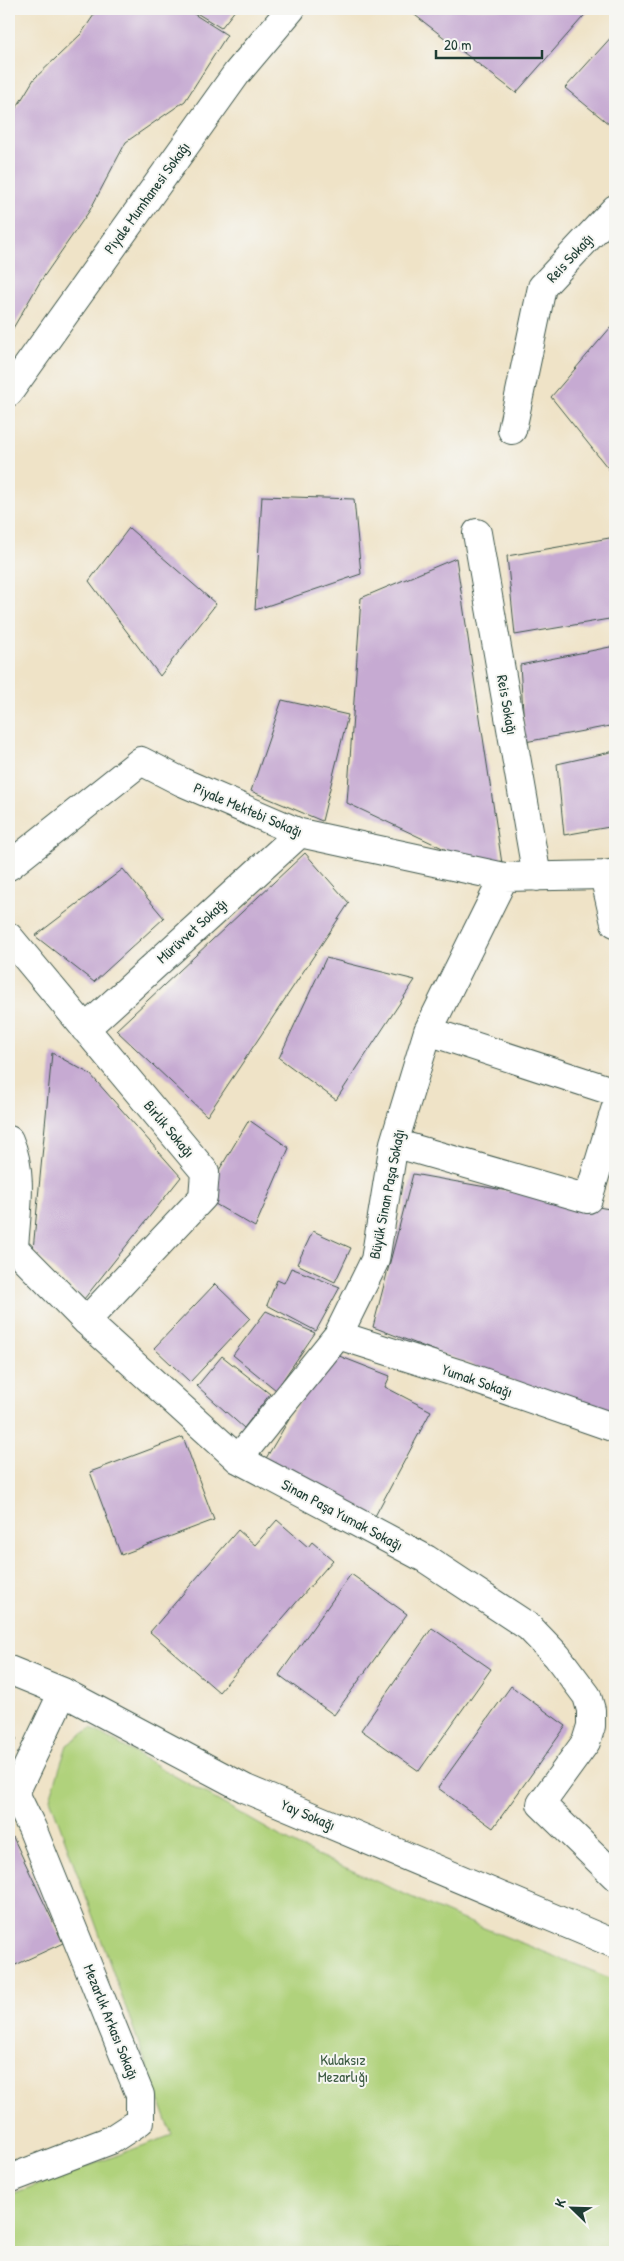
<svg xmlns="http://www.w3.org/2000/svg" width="624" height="2261" font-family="'Patrick Hand',sans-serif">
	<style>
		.green { fill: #b0d27b; stroke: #688858 }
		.building { fill: #c6aad2 }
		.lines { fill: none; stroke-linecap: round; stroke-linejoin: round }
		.minor-casing { stroke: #3e564a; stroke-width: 30 }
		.minor { stroke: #fff; stroke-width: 28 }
		.labels { text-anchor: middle; stroke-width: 4; stroke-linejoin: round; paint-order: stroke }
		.street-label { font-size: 15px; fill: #1f3d34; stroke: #f6f6f2 }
		.park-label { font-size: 15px; fill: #3c5b42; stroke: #f6f6f2 }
	</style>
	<rect width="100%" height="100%" fill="#f6f6f2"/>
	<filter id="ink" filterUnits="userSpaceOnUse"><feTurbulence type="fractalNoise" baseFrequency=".02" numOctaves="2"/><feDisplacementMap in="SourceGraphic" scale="10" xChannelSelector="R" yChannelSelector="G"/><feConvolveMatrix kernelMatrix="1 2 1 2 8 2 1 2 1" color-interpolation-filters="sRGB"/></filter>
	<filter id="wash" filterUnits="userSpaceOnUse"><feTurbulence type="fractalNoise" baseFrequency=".0096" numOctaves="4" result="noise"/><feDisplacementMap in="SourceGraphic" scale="20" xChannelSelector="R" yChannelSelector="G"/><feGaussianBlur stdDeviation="1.12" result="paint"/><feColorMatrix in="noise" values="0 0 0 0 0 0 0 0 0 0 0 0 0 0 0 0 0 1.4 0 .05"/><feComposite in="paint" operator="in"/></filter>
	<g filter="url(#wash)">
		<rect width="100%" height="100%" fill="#efe3c7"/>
		<!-- green -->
		<path class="green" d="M91,1728L297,1846L456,1917L615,1980V2252H9V2195L172,2135L50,1798L67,1745Z"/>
		<g id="blocks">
			<!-- building -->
			<path class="building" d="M98,9H186L227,35L185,101L126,142L90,210L40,282L9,335V120L34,79L81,34Z
				M190,9H236L221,28Z
				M407,9H590L516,93Z
				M615,33V129L565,88Z
				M611,327L615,331V477L551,397Z
				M262,496L354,499L361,574L255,610Z
				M129,528L216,604L160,676L89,581Z
				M615,537V618L515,635L507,556Z
				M456,558L504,877L347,803L361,598Z
				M615,646V725L525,742L520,665Z
				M282,700L348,715L322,821L251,791Z
				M615,751V826L564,835L557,764Z
				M305,853L349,903L207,1116L116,1030Z
				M123,869L164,918L94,982L35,936Z
				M326,958L415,980L336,1100L279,1058Z
				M52,1053L90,1074L181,1177L84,1299L33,1250Z
				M249,1120L289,1148L255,1227L203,1197Z
				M413,1174L615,1210V1420L373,1327Z
				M313,1231L351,1248L335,1282L297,1264Z
				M291,1268L340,1287L316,1331L267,1305L277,1280L284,1283Z
				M215,1284L250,1318L190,1382L154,1348Z
				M266,1311L315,1333L276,1390L233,1355Z
				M329,1352L390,1376L385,1387L431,1411L374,1518L265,1460Z
				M222,1356L270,1394L244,1428L197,1386Z
				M183,1437L214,1520L121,1555L90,1472Z
				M277,1520L308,1547L312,1542L333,1560L219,1692L150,1632L238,1530L255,1545Z
				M351,1574L407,1614L334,1715L279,1675Z
				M432,1628L491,1669L419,1771L361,1730Z
				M511,1686L566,1726L493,1828L438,1788Z
				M9,1733L17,1739L9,1743Z
				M13,1837L63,1943L9,1968V1839Z"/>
		</g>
	</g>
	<g filter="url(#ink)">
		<use href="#blocks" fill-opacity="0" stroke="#3e564a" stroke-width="1"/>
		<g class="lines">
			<defs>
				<path id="minor" d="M9,392L237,73L291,9
					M512,430L542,287L615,209
					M477,533L537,877
					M9,866L141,761L182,782L300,833L504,877L604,875L615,873
					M604,875L615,923
					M9,937L205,1172L203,1197L86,1321
					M85,1029L300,833
					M428,1031L615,1092
					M9,1140C24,1174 16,1212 14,1248L86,1321L238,1459L426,1559L529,1627L557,1656L587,1696L591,1710V1726L586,1742L541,1804L615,1876
					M394,1143L588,1199L615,1110
					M338,1335L457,1373L615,1428
					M238,1459L338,1335L375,1260L394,1143L428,1031L504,877
					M9,1670L63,1692L246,1789L615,1944
					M9,2179L111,2140L140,2121V2095L32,1828L15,1793L63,1692"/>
			</defs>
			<!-- minor casing -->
			<use href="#minor" class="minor-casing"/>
			<!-- minor -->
			<use href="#minor" class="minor"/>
		</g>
	</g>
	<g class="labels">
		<!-- street labels -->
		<g class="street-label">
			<text transform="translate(147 198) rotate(-54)" y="5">Piyale Mumhanesi Sokağı</text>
			<text transform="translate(570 258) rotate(-47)" y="5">Reis Sokağı</text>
			<text transform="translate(507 705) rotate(80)" y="5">Reis Sokağı</text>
			<text transform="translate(248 810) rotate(23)" y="5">Piyale Mektebi Sokağı</text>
			<text transform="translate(192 931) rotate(-42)" y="5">Mürüvvet Sokağı</text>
			<text transform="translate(169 1129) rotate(50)" y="5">Birlik Sokağı</text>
			<text transform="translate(387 1194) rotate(-79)" y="5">Büyük Sinan Paşa Sokağı</text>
			<text transform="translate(477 1381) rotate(19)" y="5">Yumak Sokağı</text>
			<text transform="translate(342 1515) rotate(28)" y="5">Sinan Paşa Yumak Sokağı</text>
			<text transform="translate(308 1815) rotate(23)" y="5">Yay Sokağı</text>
			<text transform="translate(111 2022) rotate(68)" y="5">Mezarlık Arkası Sokağı</text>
		</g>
		<!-- park labels -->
		<g class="park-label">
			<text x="343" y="2065">Kulaksız<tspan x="343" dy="17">Mezarlığı</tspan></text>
		</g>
	</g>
	<!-- margin -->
	<rect width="624" height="2261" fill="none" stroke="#f6f6f2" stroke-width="30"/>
	<!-- north arrow -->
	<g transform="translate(572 2208) rotate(293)" stroke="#f6f6f2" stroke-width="4" paint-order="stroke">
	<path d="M0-4L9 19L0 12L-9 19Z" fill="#1f3d34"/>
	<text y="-8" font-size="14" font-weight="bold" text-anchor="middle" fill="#1f3d34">K</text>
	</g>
	<!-- scale -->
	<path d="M436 50v8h106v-8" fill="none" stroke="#1f3d34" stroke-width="2.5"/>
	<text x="444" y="50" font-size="15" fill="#1f3d34" stroke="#f6f6f2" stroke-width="4" paint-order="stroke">20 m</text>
</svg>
